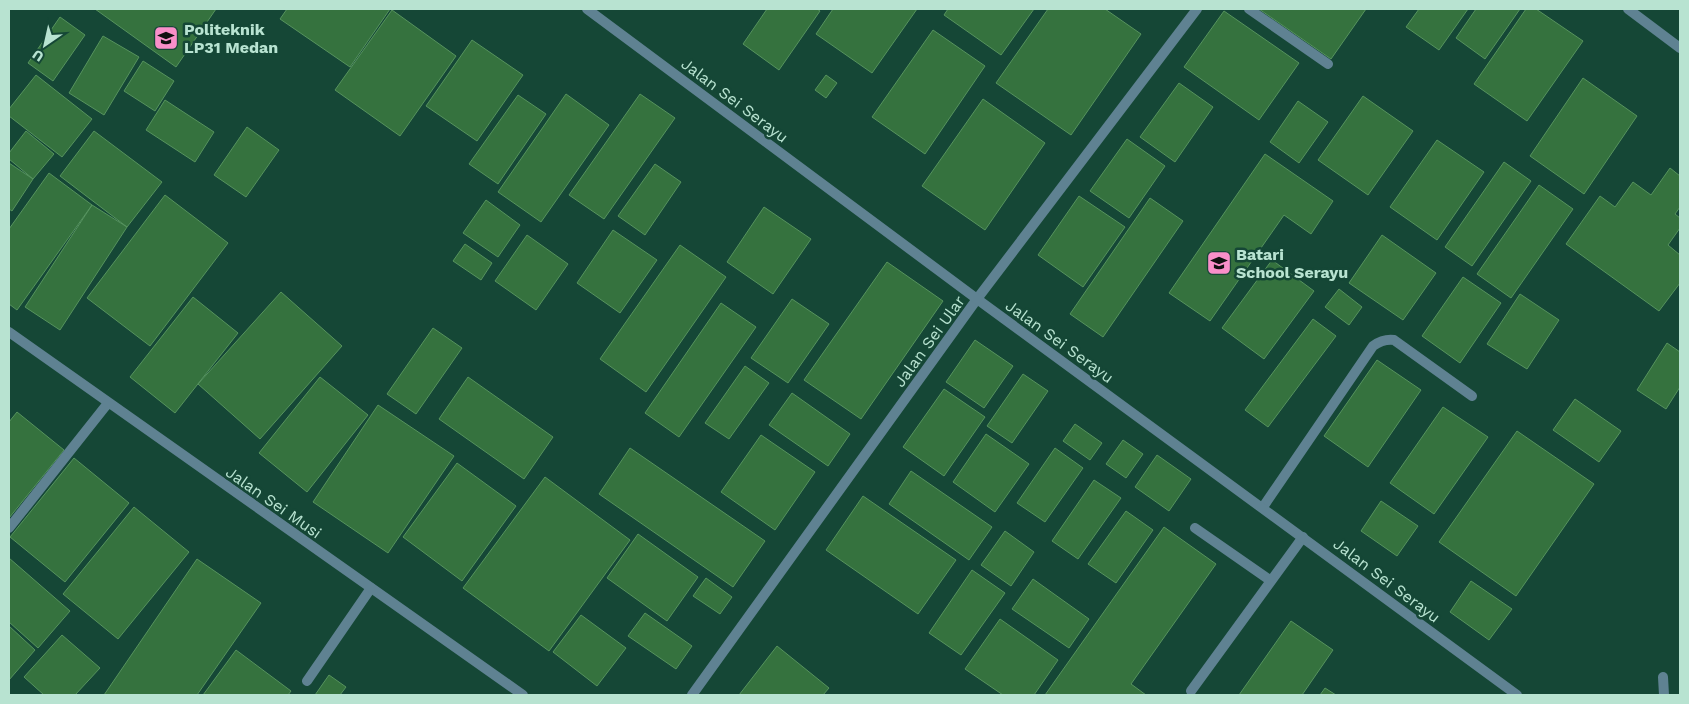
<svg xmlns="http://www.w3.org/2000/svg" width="1689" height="704" font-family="'Work Sans',sans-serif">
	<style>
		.building { fill: #35723e; stroke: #56935e }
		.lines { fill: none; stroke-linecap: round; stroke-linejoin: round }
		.service { stroke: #5f8292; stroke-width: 10 }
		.minor { stroke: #5f8292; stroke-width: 10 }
		.tertiary { stroke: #5f8292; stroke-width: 10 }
		.labels { text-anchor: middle; stroke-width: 5; stroke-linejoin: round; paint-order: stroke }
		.poi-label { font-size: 16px; font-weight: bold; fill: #b8e3d1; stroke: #154736; text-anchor: start }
		.street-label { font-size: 16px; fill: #b8e3d1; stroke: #154736 }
	</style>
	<rect width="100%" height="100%" fill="#154736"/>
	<!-- building -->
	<path class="building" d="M95,9H216L176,67Z
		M287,9H390L350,67L280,19Z
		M767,9H817L820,11L779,70L743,44Z
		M833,9H917L872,73L816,34Z
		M948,9H1034L1001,55L944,15Z
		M1048,9H1105L1141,34L1071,135L996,83Z
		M1259,9H1366L1331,59Z
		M1419,9H1468L1439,50L1406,27Z
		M1476,9H1520L1485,59L1456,38Z
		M1526,9H1536L1583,41L1527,121L1474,84Z
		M392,10L456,56L400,136L335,90Z
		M1224,11L1299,63L1259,120L1184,67Z
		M60,17L85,35L53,81L28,63Z
		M933,30L985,66L925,154L872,117Z
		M103,36L139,57L104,115L69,93Z
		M472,40L523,75L477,141L426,106Z
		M143,61L174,81L155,111L124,91Z
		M36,75L92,119L62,157L9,116V109Z
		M826,75L837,83L826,98L815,90Z
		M1583,78L1637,116L1584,194L1530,156Z
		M1179,83L1213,107L1175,162L1140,137Z
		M566,94L609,125L541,222L498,192Z
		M640,94L675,118L604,219L569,195Z
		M518,95L546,114L498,184L469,164Z
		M1363,96L1413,131L1368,195L1318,160Z
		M983,99L1045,143L985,230L922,186Z
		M165,100L214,132L195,162L146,130Z
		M1298,101L1328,122L1299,163L1270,142Z
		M247,127L279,150L246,197L214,175Z
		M26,131L54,154L33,179L9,159V153Z
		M94,131L162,182L127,227L60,176Z
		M1127,139L1165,166L1129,218L1090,191Z
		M1437,140L1484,172L1437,240L1390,207Z
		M1265,154L1333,201L1311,234L1284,215L1210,321L1169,293Z
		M1504,162L1531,181L1472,266L1445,247Z
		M9,163L33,179L12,211L9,209Z
		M655,164L681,182L645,235L618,216Z
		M1670,168L1680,176V207L1675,214L1680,218V228L1668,245L1680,255V283L1659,311L1566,244L1600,196L1615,207L1633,182L1651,195Z
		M49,173L92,205L17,310L9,304V229Z
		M1539,185L1573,209L1511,298L1477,274Z
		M165,195L228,243L150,346L87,298Z
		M1079,196L1125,227L1083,287L1038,255Z
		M1150,198L1183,221L1103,337L1070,314Z
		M486,200L520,225L498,257L463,233Z
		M92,205L127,227L60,330L25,307Z
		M764,207L811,239L773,294L727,262Z
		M613,230L657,260L620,313L577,283Z
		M527,235L568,264L536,310L495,281Z
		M1382,235L1436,273L1403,320L1349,283Z
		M465,244L492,263L481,280L453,261Z
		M680,245L726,277L646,392L600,359Z
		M1272,260L1314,291L1264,359L1222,328Z
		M887,262L943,301L861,419L804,380Z
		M1463,277L1501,303L1460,363L1422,336Z
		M1339,289L1362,307L1349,325L1325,307Z
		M281,292L342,346L260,439L198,384Z
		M1520,294L1559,320L1527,369L1487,344Z
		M193,297L238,333L175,413L130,377Z
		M792,299L829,324L788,383L751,358Z
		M721,303L756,327L679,437L645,413Z
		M1313,319L1336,336L1268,427L1245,410Z
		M433,328L462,348L416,414L387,394Z
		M975,340L1013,366L984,408L946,382Z
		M1667,343L1680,352V387L1666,409L1637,390Z
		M1377,360L1421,390L1368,467L1324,436Z
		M745,366L769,383L729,439L705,423Z
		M1023,374L1048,391L1012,443L987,426Z
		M320,377L368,415L307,492L259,453Z
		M468,377L553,437L524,479L439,419Z
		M944,389L985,417L944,476L903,447Z
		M792,393L850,434L828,466L769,425Z
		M1575,399L1621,431L1599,462L1553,430Z
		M378,405L454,456L388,553L313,502Z
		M1443,407L1488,437L1434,514L1390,483Z
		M17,412L64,450L9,518V422Z
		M1075,424L1102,443L1090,460L1063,441Z
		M1517,431L1594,484L1516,596L1439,542Z
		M986,434L1029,464L995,512L953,482Z
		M761,435L815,472L775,530L721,492Z
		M1123,440L1143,454L1126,478L1106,464Z
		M630,448L765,541L733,587L599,494Z
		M1055,448L1083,468L1045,522L1017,503Z
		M1157,455L1191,479L1169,511L1135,487Z
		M74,458L129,503L65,582L10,537Z
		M457,463L516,506L462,581L403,537Z
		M911,471L992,527L969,560L889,504Z
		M545,477L630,540L549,651L463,588Z
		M1094,480L1121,498L1078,559L1052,541Z
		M863,496L956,560L918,614L826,550Z
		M1381,501L1418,526L1397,556L1361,531Z
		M134,507L189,552L118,639L63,594Z
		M1126,511L1153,530L1116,583L1088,564Z
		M1164,527L1216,564L1131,684L1146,695H1045Z
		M1005,531L1034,552L1011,586L981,565Z
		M638,534L698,577L667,621L607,578Z
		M9,558L70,611L38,648L9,622Z
		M197,559L261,603L197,695H104Z
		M972,570L1005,593L961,655L929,633Z
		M706,578L732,597L720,614L693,596Z
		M1033,579L1089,619L1069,648L1012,609Z
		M1471,581L1512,609L1489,640L1450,612Z
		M645,613L692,646L676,669L628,636Z
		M581,615L626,648L597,686L553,652Z
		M1000,619L1058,660L1034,695H1003L965,669Z
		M1291,621L1333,650L1302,695H1239Z
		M9,626L35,650L9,680Z
		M62,635L100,668L75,695H44L24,677Z
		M777,646L829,688L823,695H739Z
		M236,650L291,691L288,695H203Z
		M329,675L346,687L340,695H315Z
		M1325,688L1336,695H1320Z"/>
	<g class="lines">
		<!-- service -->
		<path class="service" d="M1249,9L1328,64
			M1195,528L1271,581
			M1663,677L1664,695
			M307,681L371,588
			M1191,691L1303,537"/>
		<!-- minor -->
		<path class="minor" d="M9,332L523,695
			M1263,507L1373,346C1380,341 1386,339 1394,340L1472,396
			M9,528L108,403
			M692,695L977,299L1197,9"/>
		<!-- tertiary -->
		<path class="tertiary" d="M587,9L977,299L1517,695
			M1628,9L1680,48"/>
	</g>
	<!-- icons -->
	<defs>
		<symbol id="university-square" viewBox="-11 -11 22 22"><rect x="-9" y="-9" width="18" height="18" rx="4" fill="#f98fc9" stroke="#154736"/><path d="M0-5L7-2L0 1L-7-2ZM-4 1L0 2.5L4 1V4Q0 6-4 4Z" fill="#111"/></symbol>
		<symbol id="school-square" viewBox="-11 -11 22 22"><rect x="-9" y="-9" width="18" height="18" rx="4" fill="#f98fc9" stroke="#154736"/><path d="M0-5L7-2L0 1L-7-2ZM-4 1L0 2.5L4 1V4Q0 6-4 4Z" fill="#111"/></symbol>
	</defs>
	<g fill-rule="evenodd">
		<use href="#university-square" x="152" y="24" width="28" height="28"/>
		<use href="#school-square" x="1205" y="249" width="28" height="28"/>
	</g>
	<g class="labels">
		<!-- poi labels -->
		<g class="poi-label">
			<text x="184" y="35">Politeknik<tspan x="184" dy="18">LP31 Medan</tspan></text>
			<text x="1236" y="260">Batari<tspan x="1236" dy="18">School Serayu</tspan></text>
		</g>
		<!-- street labels -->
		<g class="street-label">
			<text transform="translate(735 100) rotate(37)" y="6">Jalan Sei Serayu</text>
			<text transform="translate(929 341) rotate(-54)" y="6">Jalan Sei Ular</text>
			<text transform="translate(1060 341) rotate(36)" y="6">Jalan Sei Serayu</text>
			<text transform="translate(274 502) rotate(35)" y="6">Jalan Sei Musi</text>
			<text transform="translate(1387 580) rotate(37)" y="6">Jalan Sei Serayu</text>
		</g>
	</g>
	<!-- border -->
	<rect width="1689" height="704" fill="none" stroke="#b8e3d1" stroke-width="20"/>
	<!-- north arrow -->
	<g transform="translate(45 45) rotate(214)" stroke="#154736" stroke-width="4" paint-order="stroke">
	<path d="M0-4L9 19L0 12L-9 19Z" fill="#b8e3d1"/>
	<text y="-8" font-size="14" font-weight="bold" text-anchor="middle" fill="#b8e3d1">U</text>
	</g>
</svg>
